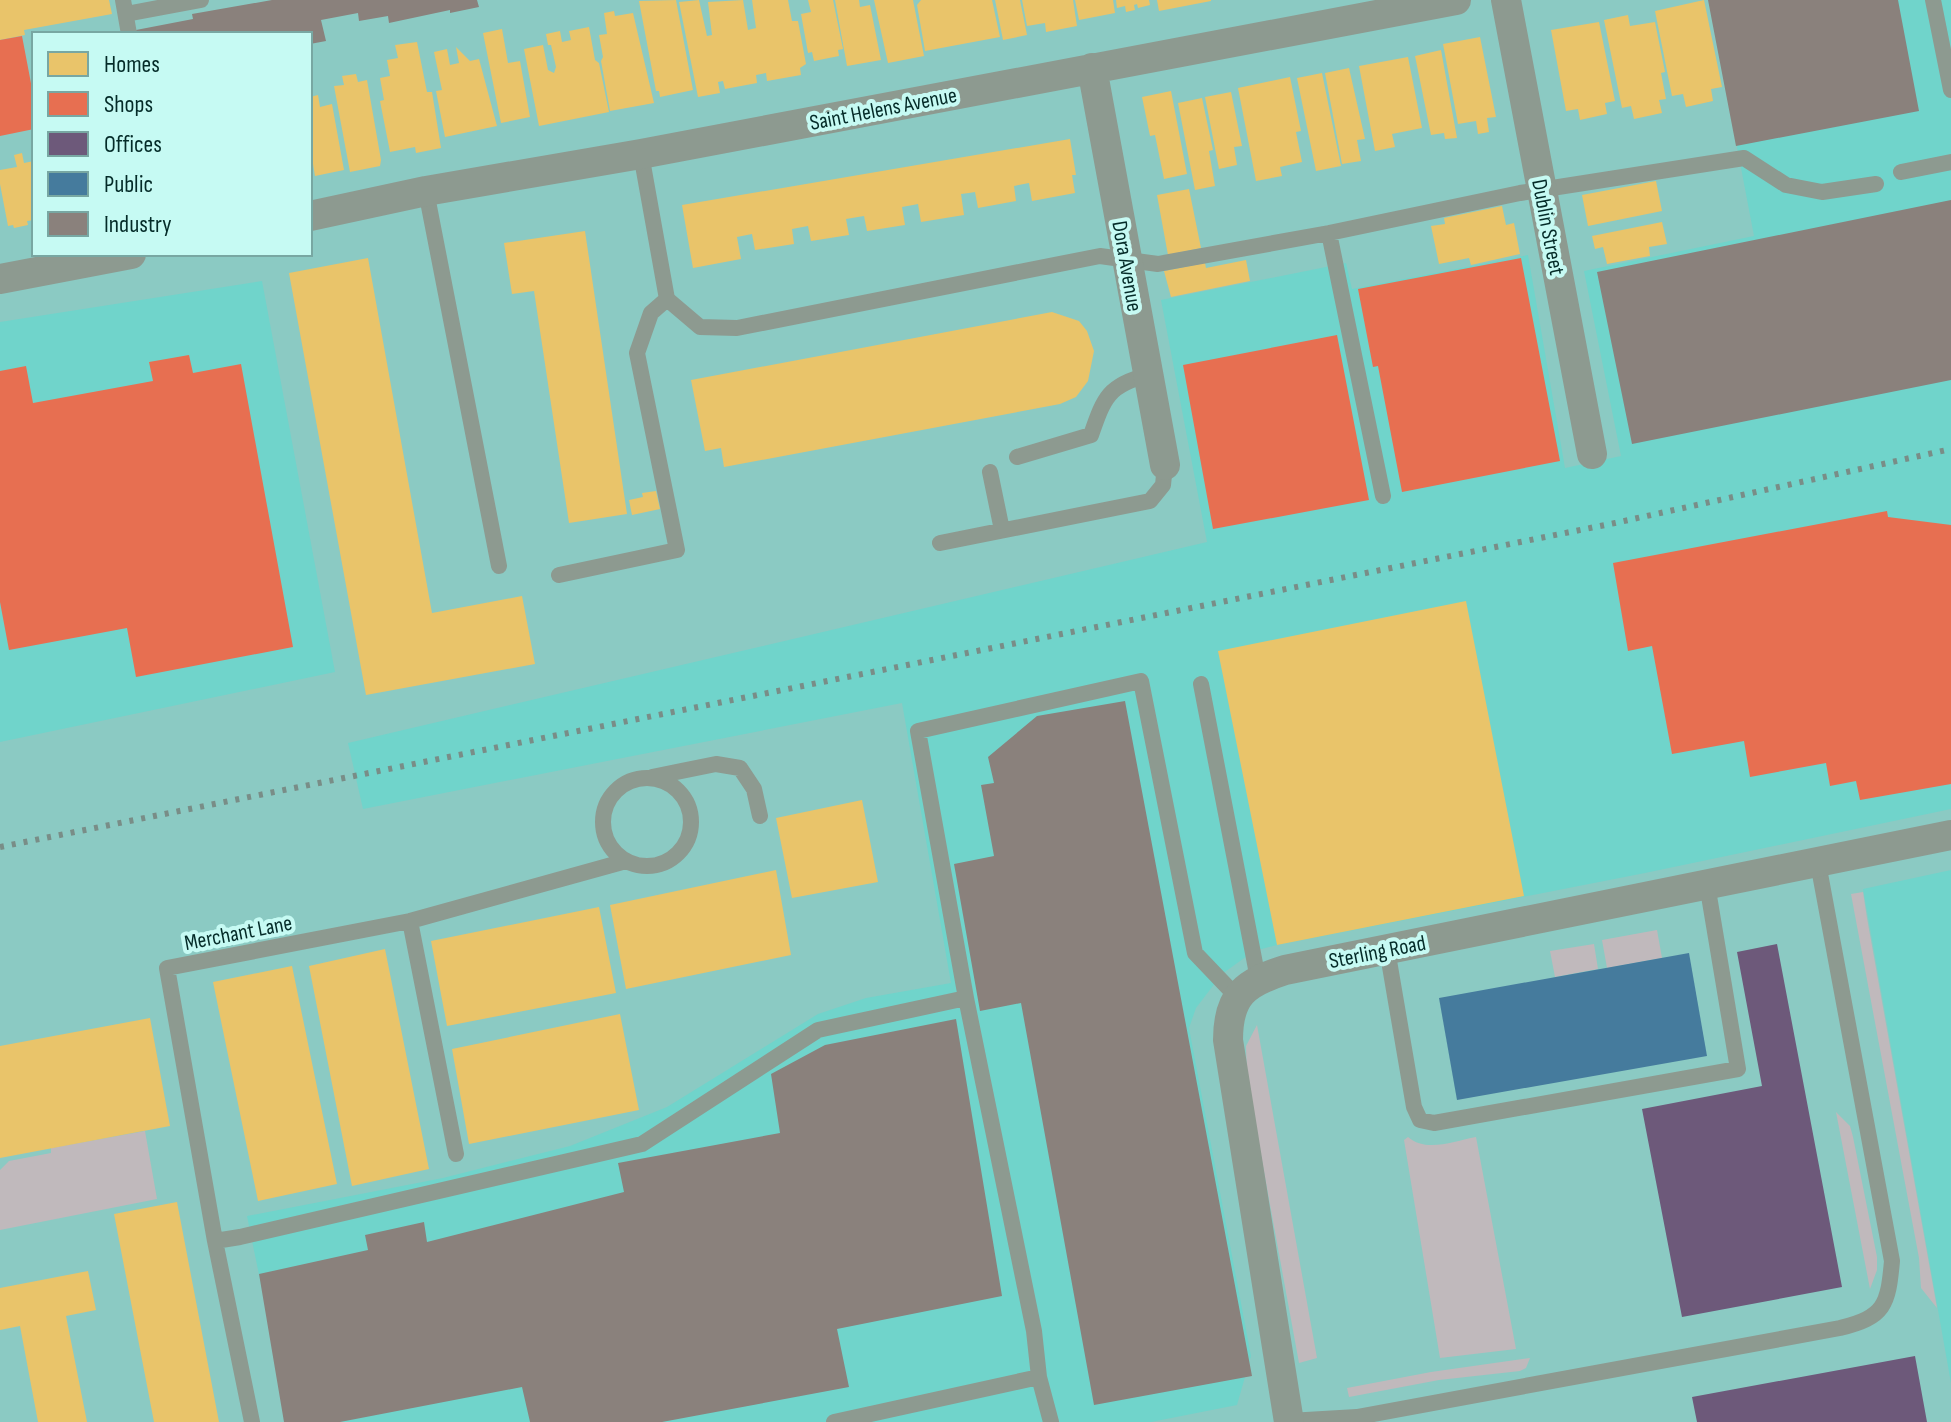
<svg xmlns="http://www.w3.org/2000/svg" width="1951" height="1422" font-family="'Sofia Sans Condensed',sans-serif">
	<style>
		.built { fill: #70d4cb }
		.green { fill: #c0b9bc }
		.homes { fill: #e9c46a }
		.shops { fill: #e76f51 }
		.offices { fill: #6d597a }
		.public { fill: #457b9d }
		.industry { fill: #8a817c }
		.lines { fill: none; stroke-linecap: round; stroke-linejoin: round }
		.lane { stroke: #8d9a90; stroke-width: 16 }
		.street { stroke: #8d9a90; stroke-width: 30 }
		.rail { stroke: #798d87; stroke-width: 6; stroke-dasharray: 4 8; stroke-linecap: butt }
		.labels { text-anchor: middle; stroke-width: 8; stroke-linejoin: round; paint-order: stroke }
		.street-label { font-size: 22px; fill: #042b28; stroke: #c6faf3 }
	</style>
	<rect width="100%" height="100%" fill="#8bcac3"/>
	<!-- built -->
	<path class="built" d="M1709,0H1951V809L1645,873L1277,945L1254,951L1222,974L1196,1008L1189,1028L1251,1356L1237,1405L1151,1422H289L247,1216L443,1178L570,1146L667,1107L818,1014L866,998L951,983L902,703L363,809L348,743L1207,542L1161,300L1346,263L1352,289L1528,255L1565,468L1621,456L1584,271L1754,236Z
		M262,281L335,672L0,742V322Z
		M1951,870V1383L1863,889Z"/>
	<!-- green -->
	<path class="green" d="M1863,892L1867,918L1937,1308L1921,1288L1919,1258L1851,894Z
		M1657,930L1662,958L1607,968L1602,940Z
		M1594,944L1598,969L1555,977L1550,951Z
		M1257,1025L1317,1358L1299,1363L1247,1079L1246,1046Z
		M1836,1112L1850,1126L1853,1137L1877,1257V1270L1870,1289Z
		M145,1131L157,1199L0,1230V1170L9,1161L51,1153V1148Z
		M1408,1137C1426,1153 1454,1141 1476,1137L1516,1349L1440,1358L1404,1140Z
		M1530,1358L1526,1368L1520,1371L1439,1380L1349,1397L1347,1388L1431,1372Z"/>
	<!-- homes -->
	<path class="homes" d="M0,0H109L112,14L24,30L25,35L0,40Z
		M676,0L693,90L660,97L659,91H656L639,1Z
		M699,0L707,36L712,35L708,2L743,0L748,30L756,28L752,0H788L792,21H798L806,64L800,68L801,75L767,81L766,73L756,75L757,83L725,89L723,81L718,82L720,93L698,97L679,2Z
		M808,0H833L843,49L838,50L839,56L814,61L812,52L808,53L801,14L811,12Z
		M835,0H859L860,7L870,5L881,60L847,66Z
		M874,0H913L924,56L888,63Z
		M921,0H992L1000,37L925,51L917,5Z
		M995,0H1020L1027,35L1003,40Z
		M1022,0H1073L1077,26L1046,32L1045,23L1027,26Z
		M1075,0H1113L1115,13L1079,20Z
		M1116,0H1149L1150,5L1138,8L1137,4L1134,5L1135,10L1126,12L1125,6L1117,8Z
		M1157,0H1211V1L1159,11Z
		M1704,0L1722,87L1711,89L1713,101L1686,107L1683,94L1672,96L1655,11Z
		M614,11L615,16L633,13L654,103L610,111L601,61L603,57L599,35L607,34L604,13Z
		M1628,15L1630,26L1655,22L1665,72L1661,73L1666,99L1659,100L1662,113L1634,119L1631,106L1622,108L1604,20Z
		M1599,22L1615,101L1605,103L1607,114L1580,120L1578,109L1566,111L1551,30Z
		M589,27L595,60L599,63L609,112L539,126L524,49L543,45L548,70L554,73L556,67L551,45H548L546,34L560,31L562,42L571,40L569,31Z
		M502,29L508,63L520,61L530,117L501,123L483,33Z
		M1480,37L1496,117L1487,118L1489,132L1478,134L1476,121L1458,124L1443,44Z
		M417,42L427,92H432L441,148L416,153L415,147L390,152L380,101L384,100L380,78L390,76L387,60L398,58L395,45Z
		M456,47L470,61L479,59L497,126L445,137L436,91L442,90L434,52L447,49L450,65L459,63Z
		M1441,50L1457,138L1445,139L1444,133L1431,135L1415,56Z
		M1408,57L1422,128L1392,134L1395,147L1375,151L1359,66Z
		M1349,68L1365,139L1357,140L1361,161L1342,164L1325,73Z
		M1322,73L1341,166L1316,171L1297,78Z
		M356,74L358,82L367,80L381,160L380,166L350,172L334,86L344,85L342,76Z
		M1290,77L1301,131L1296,132L1302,162L1280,167L1282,176L1256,181L1238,88Z
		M1171,91L1187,174L1164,179L1155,135L1150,136L1142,97Z
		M1231,92L1242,146L1234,147L1237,165L1219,169L1205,97Z
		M318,95L320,107L332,104L344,170L315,176L313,164L310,165V97Z
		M1202,98L1213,150L1209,151L1215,186L1195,190L1178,103Z
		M1070,139L1076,175H1072L1075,193L1032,201L1029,183L1014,186L1016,201L978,208L975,192L969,193L961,194L964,215L921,222L918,204L913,205L902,207L905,225L867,231L864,216L846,219L849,235L811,241L808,226L792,229L794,244L755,250L752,234L737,237L741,259L693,268L682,205Z
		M22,153L24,163L34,161V220L27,221L28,225L14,228L13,225L8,226L0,184V170L17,167L14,155Z
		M1656,181L1662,211L1588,226L1582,195Z
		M1189,189L1201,248L1168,255L1157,195Z
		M1502,206L1506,225L1514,223L1520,254L1471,265L1469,258L1439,264L1431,226L1445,224L1444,218Z
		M1662,222L1667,244L1649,247L1650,256L1607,264L1603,247L1595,249L1592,236Z
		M585,231L627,514L569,523L534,291L512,294L504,243Z
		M368,258L432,613L522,596L535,664L366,695L289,273Z
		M1246,260L1250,281L1171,297L1164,271L1205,263L1206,268Z
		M1052,312L1079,321L1087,331L1094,351L1088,381L1076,397L1060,404L724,467L721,448L705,451L691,380Z
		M656,491L660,509L632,515L629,500L643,497L642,493Z
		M1466,601L1524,896L1277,945L1218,651Z
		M862,800L878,882L792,898L776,818Z
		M776,870L791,955L626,989L610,905Z
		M599,907L616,993L447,1026L431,941Z
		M385,949L429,1169L352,1186L309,966Z
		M292,966L337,1184L258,1201L213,982Z
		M620,1014L639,1110L469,1144L452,1049Z
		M150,1018L170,1126L0,1158V1046Z
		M177,1202L219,1422H154L114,1214Z
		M88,1271L96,1310L66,1316L87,1422H38L20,1326L0,1330V1288Z"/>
	<!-- shops -->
	<path class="shops" d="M22,36L34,99V129L0,136V40Z
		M1521,258L1560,461L1402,492L1378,366L1373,367L1358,289Z
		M1337,335L1369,500L1213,529L1183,365Z
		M189,355L193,373L241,364L293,647L136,677L127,628L9,650L0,602V371L26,366L33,403L153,381L149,362Z
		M1887,511L1888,517L1951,525V784L1860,800L1856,781L1830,786L1826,763L1750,777L1744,741L1672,754L1652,646L1628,651L1613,563Z"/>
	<!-- offices -->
	<path class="offices" d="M1777,944L1842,1287L1682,1317L1642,1109L1762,1086L1737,952Z
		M1915,1356L1927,1422H1697L1692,1397Z"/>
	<!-- public -->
	<path class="public" d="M1689,953L1707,1056L1457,1100L1439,998Z"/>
	<!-- industry -->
	<path class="industry" d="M272,0H477L479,7L450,13V10L389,23L388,16L359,21L358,13L321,20L326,41L310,44V34H137L136,30L193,19L192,14Z
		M1708,0H1898L1919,111L1736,146Z
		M1951,200V380L1632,444L1597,272Z
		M1125,701L1252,1376L1094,1405L1021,1003L980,1011L954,864L994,856L981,785L994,783L988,757L1037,716Z
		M956,1019L1002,1296L837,1329L849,1387L662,1422H530L522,1387L340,1422H284L259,1274L368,1250L365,1235L424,1222L427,1242L624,1192L618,1163L780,1133L771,1074L825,1045Z"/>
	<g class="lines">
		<!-- lane -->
		<path class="lane" d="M123,0L129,34
			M1933,0L1951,90
			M126,14L201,0
			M1901,172L1951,162
			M426,191L499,566
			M1329,233L1383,496
			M667,299L700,327L737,328L1100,256L1158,264L1329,233L1520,193L1744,158L1786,185L1822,192L1876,184
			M1017,457L1091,435C1104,398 1108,385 1148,375
			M990,472L1002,530
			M940,543L1150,501L1163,485L1165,465
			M559,575L677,550L637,353L651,313L667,299L641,154
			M1201,684L1258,979
			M652,777L716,764L740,768L754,789L760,816
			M603 822a44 44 0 1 1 88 0a44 44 0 1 1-88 0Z
			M410,921L456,1154
			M1387,949L1414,1107L1420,1120L1434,1123L1738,1069L1707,884
			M966,998L918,731L1141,681L1195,953L1237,997
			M215,1241L240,1237L642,1144L818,1030L966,998L1034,1331L1039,1377L1051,1422
			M1289,1421L1357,1417L1840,1328C1885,1317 1888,1305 1892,1261L1818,863
			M252,1422L215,1241L167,968L410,921L626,861
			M834,1422L1039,1377"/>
		<!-- street -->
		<path class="street" d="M1506,0L1592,454
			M1092,68L1165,465
			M310,216L426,191L641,154L1456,0
			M0,279L131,254
			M1289,1422L1228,1040C1228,995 1245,983 1285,970L1951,835"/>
		<!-- rail -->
		<path class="rail" d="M0,847L1615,523L1951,449"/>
	</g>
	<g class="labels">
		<!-- street labels -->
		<g class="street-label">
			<text transform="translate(883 108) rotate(-11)" y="8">Saint Helens Avenue</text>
			<text transform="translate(1549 227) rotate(79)" y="8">Dublin Street</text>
			<text transform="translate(1128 266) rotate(80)" y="8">Dora Avenue</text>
			<text transform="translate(238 932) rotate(-11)" y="8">Merchant Lane</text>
			<text transform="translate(1377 951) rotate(-11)" y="8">Sterling Road</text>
		</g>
	</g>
	<!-- legend -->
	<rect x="32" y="32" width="280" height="224" fill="#c6faf3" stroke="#78a7a2" stroke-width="2"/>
	<rect x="48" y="52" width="40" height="24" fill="#e9c46a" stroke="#78a7a2" stroke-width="2"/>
	<text x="104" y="72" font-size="24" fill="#042b28">Homes</text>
	<rect x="48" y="92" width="40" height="24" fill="#e76f51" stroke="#78a7a2" stroke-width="2"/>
	<text x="104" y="112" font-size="24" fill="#042b28">Shops</text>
	<rect x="48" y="132" width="40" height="24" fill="#6d597a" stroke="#78a7a2" stroke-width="2"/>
	<text x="104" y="152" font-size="24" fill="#042b28">Offices</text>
	<rect x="48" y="172" width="40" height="24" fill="#457b9d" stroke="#78a7a2" stroke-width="2"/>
	<text x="104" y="192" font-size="24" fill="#042b28">Public</text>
	<rect x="48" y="212" width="40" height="24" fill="#8a817c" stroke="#78a7a2" stroke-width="2"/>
	<text x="104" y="232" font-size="24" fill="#042b28">Industry</text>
</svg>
